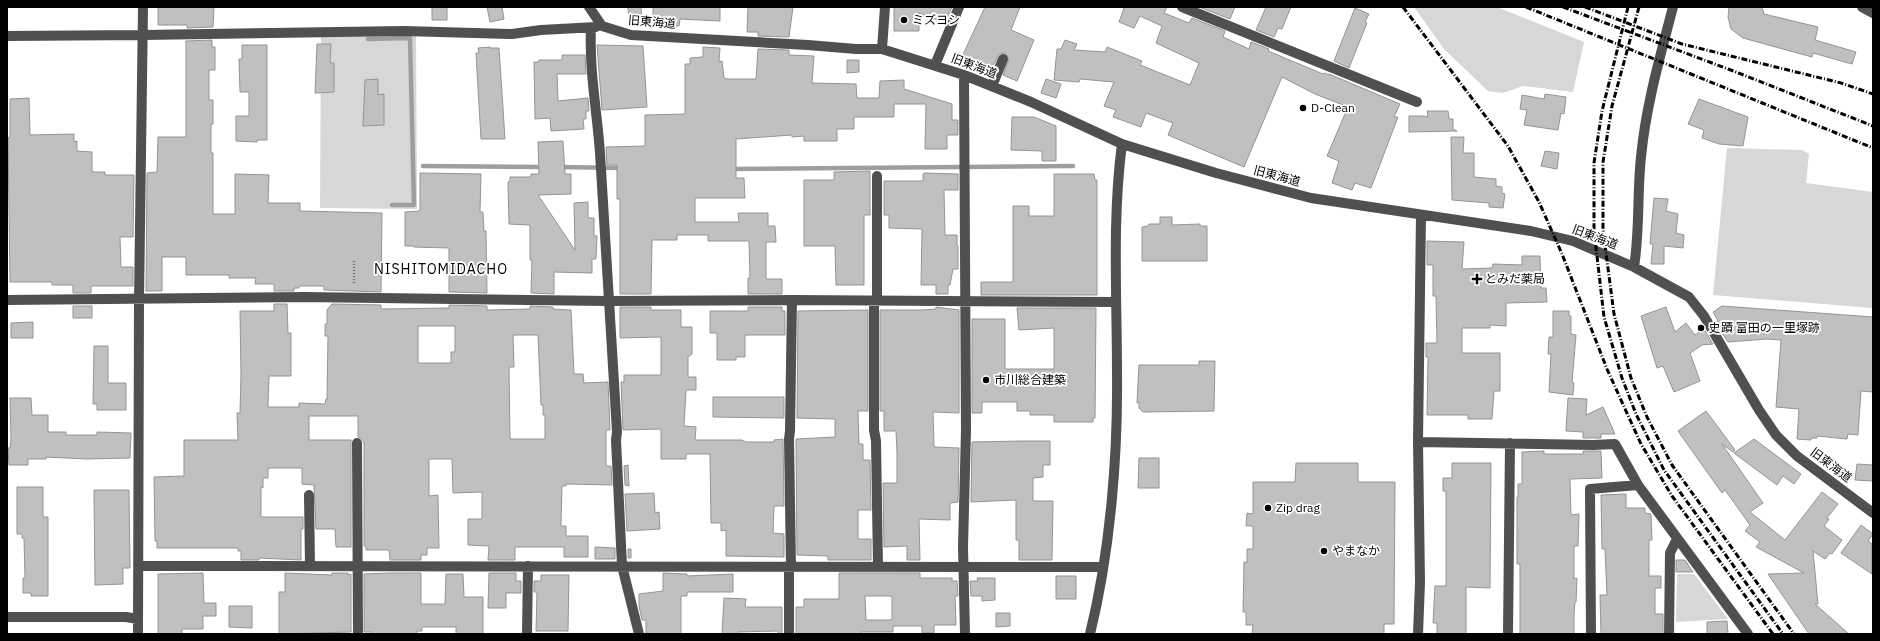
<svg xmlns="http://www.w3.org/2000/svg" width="1880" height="641" font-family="'IBM Plex Sans','Noto Sans JP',sans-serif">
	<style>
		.green { fill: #d7d7d7 }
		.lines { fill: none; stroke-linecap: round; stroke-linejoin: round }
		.stream { stroke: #9e9e9e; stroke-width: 4.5 }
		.building { fill: #c0c0c0; stroke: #949494; fill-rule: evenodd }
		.path { stroke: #727272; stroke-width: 2.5; stroke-dasharray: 1 2; stroke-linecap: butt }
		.minor { stroke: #505050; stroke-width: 10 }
		.rail { stroke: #000; stroke-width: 3; stroke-dasharray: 6 2 1 2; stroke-linecap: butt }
		.poi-dot { fill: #000; stroke: #fff; stroke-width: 1.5 }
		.labels { text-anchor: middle; stroke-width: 3.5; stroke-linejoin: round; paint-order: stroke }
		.poi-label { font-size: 12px; fill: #000; stroke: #fff; text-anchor: start }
		.street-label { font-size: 12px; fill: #000; stroke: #fff }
		.quarter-label { font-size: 14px; letter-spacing: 1px; fill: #000; stroke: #fff }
	</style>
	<rect width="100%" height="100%" fill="#fff"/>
	<!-- green -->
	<path class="green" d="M1414,7H1497L1584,42L1573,92L1523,86L1503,93L1488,91L1444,49Z
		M416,33L417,209L320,208L321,35Z
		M1727,148L1802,150L1809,154L1806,183L1873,192V308L1713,295Z
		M1677,574H1694L1728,619L1676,622Z"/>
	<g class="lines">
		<!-- stream -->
		<path class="stream" d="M368,39L410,38L414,205H392
			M423,166L544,167
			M559,167L622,168
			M731,169L1073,166"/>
	</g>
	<!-- building -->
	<path class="building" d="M158,7H214L213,27L187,28V25H158Z
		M432,7H447V20H432Z
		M487,7H502L504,19L490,22Z
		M628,7H641L642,23H629Z
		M653,7H720V21L680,19L679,26L665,25V18L653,17Z
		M748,7H793L789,37L758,36V32H747Z
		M894,7H952L945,23L919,13V31H894Z
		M985,7H1020L1011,30L1034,40L1017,81L1003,75L1009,59L1005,53L999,54L991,70L977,65L976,68L960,61Z
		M1121,7H1167L1164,13L1189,23L1192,18L1225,31L1223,37L1249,49L1251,42L1269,49L1268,51L1323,74L1324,73L1329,75V74L1400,104L1394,117H1398L1371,188L1355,183L1352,190L1332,183L1339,161L1327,156L1348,107L1315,94L1282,77L1244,167L1168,135L1173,123L1146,113L1141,127L1113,117L1116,110L1104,106L1114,82L1080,79L1079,82L1054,80L1057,49H1061L1065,40L1077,44L1074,50L1105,52L1107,47L1142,61L1140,65L1190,85L1199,63L1156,43L1162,26L1140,16L1134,28L1119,22L1124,8Z
		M1199,7H1235L1230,19Z
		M1266,7H1291L1282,29L1278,28L1274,37L1256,30Z
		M1729,7H1762L1764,14L1818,27L1815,40L1856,52L1852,64L1813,53L1812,57L1743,38L1731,29L1728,17Z
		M1355,8L1369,14L1365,22L1367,23L1349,68L1334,61Z
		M212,40V47H215V70H209V100H213V124H211V153H213V214H235V174L269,175L268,203H300V211L382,213L381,292L324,290V286H299V288H294V291H274V284H255L256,278H229V275H186V257H162V291H146L147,173L157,172L158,137H186V41Z
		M317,44H331L330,63H334V92L315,93Z
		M242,45H267V140H257V142L236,141V116H249V92H240L239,59H242Z
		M597,45L643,46L647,107L602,110Z
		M490,47V48H499L505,139H481L476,53H479L478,48Z
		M703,47L720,48L719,62L722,61L724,78L727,79H756L758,49L789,50V55L814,56L812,83L856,84L857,98H879L880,81L904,80V89L952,104V120H958V135H947V149H925L926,104H894V117H854V129H837V141H804V136L792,137V135L736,139V178H744L745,198H695V222H739L738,213H768V226H775L776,242H766V279H782V294H748V278H750L749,241H708V235H677V240H652L651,294H620V199H617V165H607L606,147L645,146V115L685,114V64H690V58L703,57Z
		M562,55H585L586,74H557L558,101L588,98L589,111H586V119H583L584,129L551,131L550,118L535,119L534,62H539V60H562Z
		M847,60H859V72L847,73Z
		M378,79V95L384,94V125L363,126L365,80Z
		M1046,79L1061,84L1056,98L1041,93Z
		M1545,94L1566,97L1564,114L1561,113L1558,130L1524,125L1527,110L1520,109L1522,95L1544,99Z
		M29,98L30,135L74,134V142L77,141V151L92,152V172H105V175H134L133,237H120L121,267H133V286H91V293H73V285H52V282H10L8,138L10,137V99Z
		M1699,99L1748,117L1743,146L1719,144L1702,138L1704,130L1688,124Z
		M1427,111H1448L1449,119H1453V129L1457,131L1409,132V116H1424L1428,117Z
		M1012,117H1034L1056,126V161H1042V151L1011,150Z
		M1451,137H1464L1463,153H1474V177L1496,179V186L1502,187V193L1505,194L1503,208L1489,207V203L1452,200Z
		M563,141L565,174H571V194L538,195L575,250L574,203L588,202V218H594V236H597L596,259H592V273L554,272V294L531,293L532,260H530V225L509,224L508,182L510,181V177H531V174H539L538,142Z
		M1545,151L1559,153L1557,169L1541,166Z
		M870,171V215H864V285H836L835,246H804V180H834V172Z
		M420,173L481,174L480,212H483L484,231H486L487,293L449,292V248L414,247V246H405V212L420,211Z
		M925,173L958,174V190H944L945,235H957V246H958V269H953L950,285H948V294H936V285H921L922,229L889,228V215H884V181H923V174Z
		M1054,174H1094L1095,180H1097V295H981V282H1013V206H1029V216H1054Z
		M1654,198L1668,199L1666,211L1678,214L1676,233L1684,235L1683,248L1664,246V264H1651L1653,244H1650Z
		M1160,217H1172V225L1200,224V226H1207V261H1142V227L1148,226L1149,224H1160Z
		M1427,241L1464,242L1462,269L1492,268L1493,264L1522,265V256H1540L1541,288H1546L1547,302L1506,303V326L1490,325V328H1462V353H1500V391H1494L1492,419H1468V415H1427L1428,357H1426V343H1437L1436,296H1433V265H1427Z
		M274,304H287L288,333H291V376H269L268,407H299V403L325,404L326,399H327L328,336H325V324H327V310L332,304L381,305V309L449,308V305L487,306V310L530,309V306L553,307V309L571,310L574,374H583L584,383L608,382L610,430H606V466H611L612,485L566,484V486H562L561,526H566V536H588V557H564V547H515V560H488L489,546L468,545V519H482V492L453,493L452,459H429V496L438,495L439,548H427V555H421V560H390L389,550H366V546H364V443L362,439L358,437V416H309V440H351V547H336L335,529H316L314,485L302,484V468H268V478H263V488L261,487V517H303V529H301V560L259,558V560H241V551H238V548H157V541H155L154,477L184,476V440H238L237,413H240L241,375L240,311H274ZM418,326H455V352H451V363H418ZM513,335H538L541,405H543V415H545V439H510L509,367H514Z
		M73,306H92V318H73Z
		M1722,306L1873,317V392L1861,391L1858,435L1848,434L1847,439L1817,436V438H1811V440L1797,439L1799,409L1776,407L1781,340L1767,339L1728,342L1715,322L1718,321L1713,312Z
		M620,307H651V310H681V327H692V354L688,357V377H696V390H686L684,426L696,427L695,440H742L746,442H774V440L783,439L784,506H774L773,533L784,534V557L726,556V530L721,531V523H711L710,454H686V459H661V429L623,430L621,382H624V375H661V337L620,338Z
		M748,307H782V311H785V335H745V357H736V360H717V333H710V311H748Z
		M936,307L959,310V413L933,412L934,447L959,448L958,502L950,503V520L919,519L920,560H907V546L884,547L883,483H897V452L896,431H884V411H880V310H922L936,309Z
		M1666,307L1675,332L1686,323L1695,335L1704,329L1713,344L1702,345L1690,353L1700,381L1674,392L1663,366L1657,368L1641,316Z
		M1017,308H1096L1095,418H1093V422H1054V415H1030V411H1017V402H982V413H972V319H1005V369H1054V328L1019,330Z
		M868,310V411H858L859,444H863V460H870L871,510H858V539H871V560H828V556L797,555L796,439L835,437V419L797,418L798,311Z
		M1553,311H1569V316H1571V334L1576,335L1572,382L1574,383L1573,395L1549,392L1551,354H1548L1549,337H1553Z
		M33,322V338H11V323Z
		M94,346H108V383H126V410H97V404H93Z
		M1199,361H1215L1214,411L1143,412L1139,408V402L1137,403L1139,365H1199Z
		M713,397H784V418L713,417Z
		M10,398H31L32,415H48V432H66V435H97V432L131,433L130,458L87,459L46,457V459H28V465H9L8,448H10L11,439Z
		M1568,398L1587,399L1586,415L1603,407L1615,434H1601V438H1583V432L1566,431Z
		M1706,411L1735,450L1733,452L1722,444L1763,503L1750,512L1785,540L1822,492L1838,504L1827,518L1829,519L1824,526L1842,540L1832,554L1830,553L1825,559L1813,551L1818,604H1815L1849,634H1809L1768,574L1804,573L1756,547L1760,542L1745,531L1750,525L1725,490L1722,493L1678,431Z
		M1754,439L1801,474L1794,484L1783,476L1777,485L1734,453Z
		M1022,441H1050V465H1043V477L1033,478V501H1053L1052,560H1019V540H1016V500L971,502L972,442Z
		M1544,451V454H1583V451H1601L1602,478L1570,479L1571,515L1579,514L1578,546H1574V579L1577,578L1576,602H1575L1574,614V634H1520V564H1517V497H1518V484H1522V452Z
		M1139,458H1159V488H1138Z
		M1296,463H1358V482H1395L1394,624H1384V634H1252L1253,625H1246V612H1243L1244,562H1247V549H1253V526H1246L1247,513L1253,514V482H1295Z
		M1452,463H1491L1490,588L1466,587V634H1437V623H1433L1435,586H1446V491H1443V478H1452Z
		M1857,464L1873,465V481L1855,480Z
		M628,465L629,486L625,485L624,466Z
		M17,487H43V517H48V596H31V593H23V578H25L24,538H22V534H17Z
		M94,490H129L130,568H123V584L95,585Z
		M654,493L655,513L659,512L660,529L627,531L625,494Z
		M1626,494V508H1645V513L1651,514L1652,540H1649V576H1661V588H1655V614H1663V634H1601L1600,595H1607L1605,549H1602L1601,495Z
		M1861,525L1873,534L1868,541L1872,544V574L1841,553Z
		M595,547L615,548V559H595Z
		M628,549H631V558H628Z
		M1676,560H1685L1693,572H1676Z
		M203,573L204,603H216V616H203V629H182V634H158V574Z
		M285,573L332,575V573H348V575L351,574V632L279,634V592H285Z
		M390,573H421V604H445L446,574H463L464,597H483V634H456V627H422V631H417V634H372V632H364V574Z
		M489,573H516V581H521V593H506V608H488Z
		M663,573L687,574V576L733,574V592H687V596H681V634H646V620H642L639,606V594L663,591Z
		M839,573H920V578H952V581H957L958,596H955L956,625H934V633H922V626H893V632H861L862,634H796V607H804V599H839ZM865,596H892V620H866Z
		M541,575H569L568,631H536L537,592H534V581H541Z
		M1056,576H1076V599H1056Z
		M977,578H995V600L982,601V596H971L970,581H978Z
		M724,598L746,599L745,607H782V634H778V631L738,632V634H722Z
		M229,606H252V628L229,627Z
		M996,613H1010V626L996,627Z
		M1727,621L1728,634H1707V622Z"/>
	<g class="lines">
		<!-- path -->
		<path class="path" d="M354,261V285"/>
		<!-- minor -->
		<path class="minor" d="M589,7L602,26L631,35L808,45L856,49H882L964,75L1031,102L1122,144L1216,173L1311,198L1531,231L1573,241L1634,267L1689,297L1704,316L1759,410L1776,435L1797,456L1873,513
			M1182,7L1417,102
			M1862,7L1873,13
			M591,28C589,70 597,111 600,153C606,246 612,339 617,432L616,440L622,566L639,634
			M7,36L143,35L404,31L512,34L541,30L596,27
			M882,49L885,7
			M935,65L959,7
			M964,75L966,430L963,547L965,634
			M992,86L1003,59
			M1634,267C1640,230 1637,193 1641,157C1646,105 1660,57 1673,7
			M7,300L304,297L609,301L792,300L1116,302
			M874,301V430L876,441L878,567
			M877,301V176
			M1418,442L1593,445L1615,444L1638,485L1748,634
			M357,443L358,634
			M309,495L310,566
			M139,566L1103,567
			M791,567L789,439L790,431L792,300
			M7,617H126L138,619
			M138,634L139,300L143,7
			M527,634L528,566
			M789,634V567
			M1090,634C1110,553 1118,457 1117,373C1117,297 1112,219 1122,144
			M1418,634L1420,582L1418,442L1421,215
			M1508,634L1510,443
			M1591,634L1590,489L1638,485
			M1669,634L1670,553L1677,539"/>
		<!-- rail -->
		<path class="rail" d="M1403,7L1508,146L1539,202L1562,254L1607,369L1641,444L1672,496L1773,634
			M1526,7L1873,148
			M1563,7L1736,72L1873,126
			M1585,7L1682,44L1841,83L1873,94
			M1628,7L1602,111L1594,163V230L1604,317L1622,378L1636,414L1664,470L1783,634
			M1639,7L1612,106L1603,162V230L1614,314L1631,378L1647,417L1672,465L1794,634"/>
	</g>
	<!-- markers -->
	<g class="poi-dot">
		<circle cx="904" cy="20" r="4"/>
		<circle cx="1303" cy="108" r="4"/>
		<path d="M1475 273h4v4h4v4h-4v4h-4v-4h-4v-4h4z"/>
		<circle cx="1701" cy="328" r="4"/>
		<circle cx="986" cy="380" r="4"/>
		<circle cx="1268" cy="508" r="4"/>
		<circle cx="1324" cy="551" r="4"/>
	</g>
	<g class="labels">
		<!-- poi labels -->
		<g class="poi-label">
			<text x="912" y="24">ミズヨシ</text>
			<text x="1311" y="112">D-Clean</text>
			<text x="1485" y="283">とみだ薬局</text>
			<text x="1709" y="332">史蹟 富田の一里塚跡</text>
			<text x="994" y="384">市川総合建築</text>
			<text x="1276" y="512">Zip drag</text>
			<text x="1332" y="555">やまなか</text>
		</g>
		<!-- street labels -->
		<g class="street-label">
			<text transform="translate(652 22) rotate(5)" y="4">旧東海道</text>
			<text transform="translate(974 66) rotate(21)" y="4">旧東海道</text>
			<text transform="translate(1277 176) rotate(15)" y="4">旧東海道</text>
			<text transform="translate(1595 237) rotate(21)" y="4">旧東海道</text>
			<text transform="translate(1831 465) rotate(37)" y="4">旧東海道</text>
		</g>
		<!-- quarter labels -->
		<g class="quarter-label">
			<text x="441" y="274">NISHITOMIDACHO</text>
		</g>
	</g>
	<!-- border -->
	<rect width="1880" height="641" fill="none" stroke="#000000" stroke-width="16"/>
</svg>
